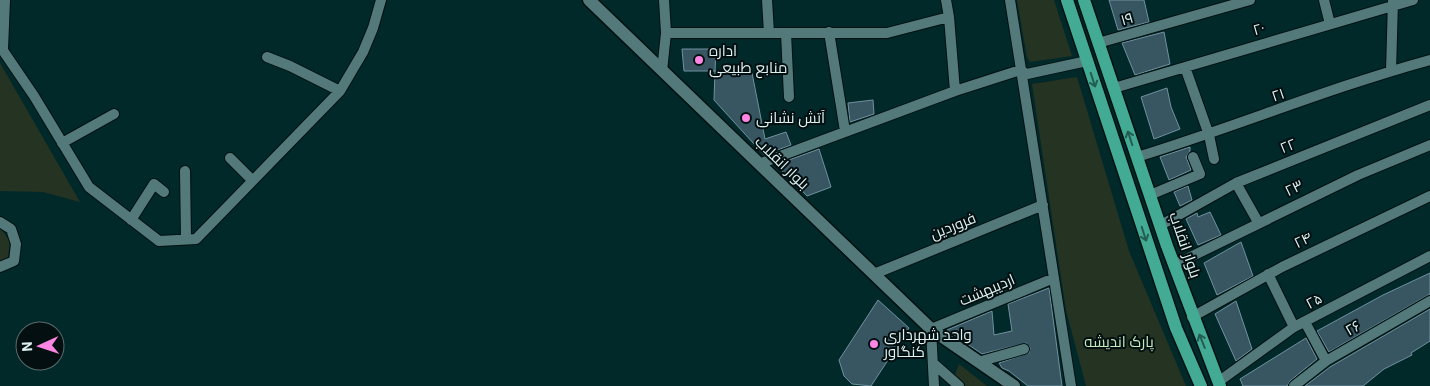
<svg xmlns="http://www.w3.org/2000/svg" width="1430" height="386" font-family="Roboto,Cairo,sans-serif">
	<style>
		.green { fill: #253323 }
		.building { fill: #375662; stroke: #70919e }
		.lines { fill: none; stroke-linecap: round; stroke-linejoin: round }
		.minor-casing { stroke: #011; stroke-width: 12 }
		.tertiary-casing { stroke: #011; stroke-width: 15 }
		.primary-casing { stroke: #011; stroke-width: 15 }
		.minor { stroke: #54797a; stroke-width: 10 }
		.tertiary { stroke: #54797a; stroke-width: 12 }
		.primary { stroke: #43ab93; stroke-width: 12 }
		.oneway { stroke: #235d52 }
		.poi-dot { fill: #fd86e2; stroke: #030f10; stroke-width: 2 }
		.labels { text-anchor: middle; stroke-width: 4; stroke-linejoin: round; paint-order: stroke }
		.street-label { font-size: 15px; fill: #def2f2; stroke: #030f10 }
		.poi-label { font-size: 15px; fill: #def2f2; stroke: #030f10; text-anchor: start }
		.park-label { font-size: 15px; fill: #c3edbe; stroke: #030f10 }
	</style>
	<rect width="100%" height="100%" fill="#02292a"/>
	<!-- green -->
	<path class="green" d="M1017,0H1054L1072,56L1030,62L1027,57Z
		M0,63L80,202L43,192L0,191Z
		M1077,77L1129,251L1186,386H1086L1066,310L1032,84Z
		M0,228L10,241L8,257L0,261Z
		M959,364L987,386H951Z"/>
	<!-- building -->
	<path class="building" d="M1109,0H1144L1149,22L1118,30Z
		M1164,32L1170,64L1135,75L1122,43Z
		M682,49H716L715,71H684Z
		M715,71L752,73L765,139L786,132L791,145L764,155L714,100Z
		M1167,88L1171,107L1180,129L1154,139L1141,97Z
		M873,100L874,114L850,122L848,103Z
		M1190,147V151L1186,157L1191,170L1169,180L1160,157Z
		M819,149L831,187L807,196L788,176L786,177L778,164Z
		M1188,186L1192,200L1180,206L1174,192Z
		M1210,212L1221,235L1198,245L1186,219L1197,213L1198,217Z
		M1241,242L1253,276L1217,295L1204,263Z
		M1430,273V294L1329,352L1317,331L1383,295Z
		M1049,288L1062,386H1028L1009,371L1002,368L999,363L1029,353L1030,347L1026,343L982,354L947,330L992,311L994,335L1012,331L1008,304Z
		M878,300L909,328L871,386L852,384L844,376L839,360Z
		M1236,301L1252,349L1236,361L1215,314Z
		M1430,309V341L1411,353L1412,355L1384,369L1363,386H1305L1330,367Z
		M1306,338L1317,359L1290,381L1287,386H1243L1240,379Z"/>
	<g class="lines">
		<defs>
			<path id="minor" d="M767,0L769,33
				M1010,0L1071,386
				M1324,0L1330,24
				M829,32L845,131
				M666,33H887L949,17L946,0
				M786,33L789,97
				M1098,43L1250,0
				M0,46L34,96L89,187L159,241L196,239L340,91L363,52L373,28L381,0
				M3,49L5,0
				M267,57L290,66L340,91
				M1185,67L1209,135L1214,159
				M662,71L666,33L664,0
				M1391,71L1393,1
				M1114,88L1413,0
				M955,91L1020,70L1027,74L1087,61
				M62,143L114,114
				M1137,157C1235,127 1331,87 1430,60
				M230,158L252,180
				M759,164L955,91L949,17
				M185,171L186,239
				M1236,183L1258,222
				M1150,195L1200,174L1193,157
				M131,220L154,184L164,192
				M0,222L11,229L16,244L14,261L0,267
				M1161,225L1236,183L1430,105
				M1174,265L1358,175L1430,145
				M874,274L1043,205
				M1268,274L1294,327
				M1192,317L1282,267L1430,196
				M1305,322L1326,361
				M978,362L1024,349
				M933,363L959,386
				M1218,382L1294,327L1430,256
				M934,386L931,329L1054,278
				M1294,386L1326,361L1430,301"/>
			<path id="tertiary" d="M589,0L931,329L1014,386"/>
			<path id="primary" d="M1067,0L1176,328L1201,386
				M1084,0L1167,246L1220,386"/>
		</defs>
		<!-- minor casing -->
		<use href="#minor" class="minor-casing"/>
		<!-- tertiary casing -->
		<use href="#tertiary" class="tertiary-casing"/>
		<!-- primary casing -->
		<use href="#primary" class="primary-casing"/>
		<!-- minor -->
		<use href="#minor" class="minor"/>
		<!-- tertiary -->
		<use href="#tertiary" class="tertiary"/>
		<!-- primary -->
		<use href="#primary" class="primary"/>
	</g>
	<!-- one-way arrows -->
	<defs><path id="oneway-shaft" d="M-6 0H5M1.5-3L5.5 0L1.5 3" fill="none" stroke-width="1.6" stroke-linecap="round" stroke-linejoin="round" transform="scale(1.25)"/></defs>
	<g class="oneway">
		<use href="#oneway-shaft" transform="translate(1093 80) rotate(72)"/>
		<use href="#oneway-shaft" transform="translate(1130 138) rotate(-108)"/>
		<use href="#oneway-shaft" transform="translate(1144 234) rotate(72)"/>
		<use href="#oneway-shaft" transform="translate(1202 341) rotate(-112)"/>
	</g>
	<!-- markers -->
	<g class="poi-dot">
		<circle cx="699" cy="60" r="5"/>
		<circle cx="746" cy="118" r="5"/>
		<circle cx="874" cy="344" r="5"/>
	</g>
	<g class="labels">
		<!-- street labels -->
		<g class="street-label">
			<text transform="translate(1127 19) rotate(-16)" y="5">۱۹</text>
			<text transform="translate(1259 29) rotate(-16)" y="5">۲۰</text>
			<text transform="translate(1278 95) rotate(-19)" y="5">۲۱</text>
			<text transform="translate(1288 146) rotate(-22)" y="5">۲۲</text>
			<text transform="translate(782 163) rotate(44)" y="5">بلوار انقلاب</text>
			<text transform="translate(1294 188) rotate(-26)" y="5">۲۳</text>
			<text transform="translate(953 226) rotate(-22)" y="5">فروردین</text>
			<text transform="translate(1303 240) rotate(-26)" y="5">۲۴</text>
			<text transform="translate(1185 245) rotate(71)" y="5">بلوار انقلاب</text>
			<text transform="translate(987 290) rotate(-23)" y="5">اردیبهشت</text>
			<text transform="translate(1314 301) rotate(-28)" y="5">۲۵</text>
			<text transform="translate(1353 328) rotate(-30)" y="5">۲۶</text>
		</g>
		<!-- poi labels -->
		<g class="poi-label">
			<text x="709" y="56">اداره<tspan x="709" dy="17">منابع طبیعی</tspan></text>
			<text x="756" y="123">آتش نشانی</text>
			<text x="884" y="340">واحد شهرداری<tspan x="884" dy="17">کنگاور</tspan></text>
		</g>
		<!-- park labels -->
		<g class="park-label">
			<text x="1119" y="347">پارک اندیشه</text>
		</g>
	</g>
	<!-- north arrow -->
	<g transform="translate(40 346) rotate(267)"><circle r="24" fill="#030f10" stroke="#5b6a6a"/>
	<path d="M0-4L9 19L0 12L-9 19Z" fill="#fd86e2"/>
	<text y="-8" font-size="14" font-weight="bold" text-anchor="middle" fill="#def2f2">N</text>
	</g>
</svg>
